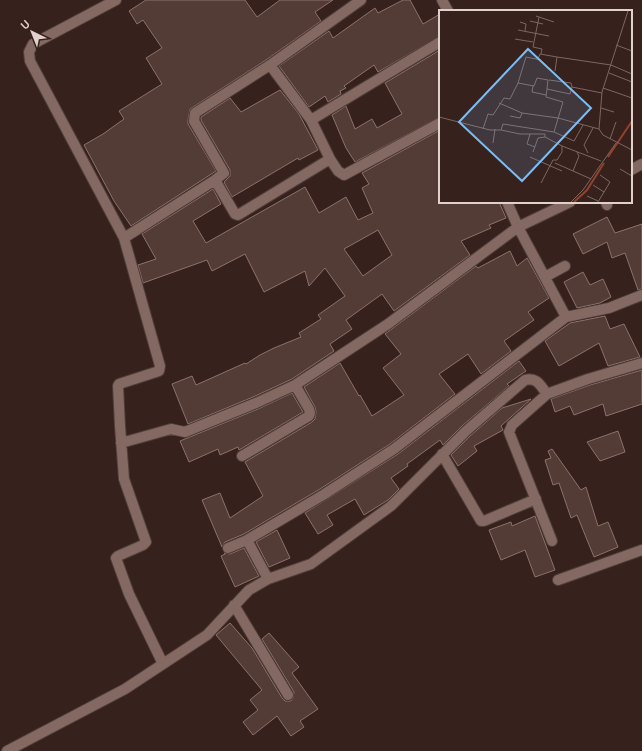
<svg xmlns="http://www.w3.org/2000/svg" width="642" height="751" font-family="Overpass,sans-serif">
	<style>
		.building { fill: #543c36; stroke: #8c716b; fill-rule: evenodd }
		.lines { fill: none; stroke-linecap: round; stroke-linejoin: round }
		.street-casing { stroke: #503e3a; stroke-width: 12 }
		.street { stroke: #836962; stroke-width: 10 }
		.inset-river { fill: none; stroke: #94402d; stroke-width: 2 }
		.inset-road { fill: none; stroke: #7b6763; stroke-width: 1 }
		.view { fill: #78bff8; fill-opacity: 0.15; stroke: #78bff8; stroke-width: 2 }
		.inset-edge { fill: none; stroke: #e0d1cd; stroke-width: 2 }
	</style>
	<rect width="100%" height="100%" fill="#37211c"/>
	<!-- building -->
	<path class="building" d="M146,0H245L257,17L280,0H333L315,12L321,21L266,60L190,109L188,120V124L216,171L131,226L114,201L84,145L103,134L124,119L119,111L162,84L146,58L162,48L143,20L137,24L129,11Z
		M403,0H410L423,24L440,14V36L378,72L374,65L344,86L346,88L340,91L341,94L328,102L325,96L309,107L279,66L329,31L333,38L375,8L378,13Z
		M440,50V117L355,162L346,148L332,115L346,106L355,129L372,119L377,128L402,114L385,83Z
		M280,90L299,114L318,150L299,160L298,158L232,197L224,182L230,176V170L201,120V117L230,98L241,112Z
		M440,130V202H499L506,218L489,225L491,228L461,241L470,255L394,311L382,294L346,320L352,329L330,344L334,351L292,379L253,397L188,424L172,384L192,376L196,385L245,363L246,364L260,355L274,348L301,337L299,333L321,319L318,315L345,296L325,268L309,286L305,271L264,292L245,254L212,271L207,260L143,283L138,265L156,259L142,234L213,189L221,204L193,221L206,243L305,187L319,213L346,197L358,220L373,213L362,188L369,184L362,173ZM378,230L392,255L363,276L344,249Z
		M607,217L615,233L642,224V289L638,290L625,253L612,258L607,242L583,254L573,234Z
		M510,251L517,266L527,258L549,298L528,312L534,320L504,341L511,351L481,374L468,354L439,374L455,394L390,444L320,489L244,534L225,542L222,547L208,514L202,500L220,493L230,518L263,496L245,462L312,422L315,419L316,412L315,407L304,387L340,363L359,396L360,395L372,416L404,395L383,368L401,354L385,334L476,266L478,268Z
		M583,272L590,285L603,279L611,297L600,303L577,308L564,282Z
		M605,316L610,329L624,324L640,357L608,366L599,343L559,366L545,341L570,323Z
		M519,361L526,371L507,384L509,386L462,426L443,445L440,440L407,464L408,466L391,478L399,489L388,500L364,515L355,499L327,515L333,525L318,534L305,513L398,454Z
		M642,370V404L606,416L603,404L574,415L570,406L555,412L551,399L590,385Z
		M292,393L303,412L239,450L238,447L220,455L218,449L189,462L180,441L258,409Z
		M531,399L501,426L503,430L474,446L477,451L458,466L451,455L470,436L502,408Z
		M618,431L625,452L600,461L587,442Z
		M552,449L581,490L586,487L598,526L608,522L618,547L594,557L577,515L571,518L559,483L553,485L545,460L551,458L548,451Z
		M535,516L555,570L535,577L525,550L501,560L489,530L511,522L512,526Z
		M277,530L290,558L269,567L256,542Z
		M244,548L259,576L235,587L221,556L225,554L224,553L230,554Z
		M230,623L252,648L282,698L285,701H291L293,698L294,692L262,639L269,633L299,667L292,673L318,709L300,721L304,727L291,736L277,716L253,735L243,722L258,710L250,700L262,690L216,635Z"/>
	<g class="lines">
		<defs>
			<path id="street" d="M116,0L33,44L29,52L30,61L124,238L215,180L224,173L194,121L195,113L270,65L311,120L440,42
				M442,0L448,11
				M270,65L361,0
				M311,120L330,159L338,171L344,175L440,123
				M631,170L642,164
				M215,180L235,214L238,215L330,159
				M606,202L607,205
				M124,238L160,366L159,371L156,372L119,384L118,386L120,426L124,479L146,542L143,545L118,556L116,558L129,594L163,664
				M545,277L565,266
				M566,317L609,308L642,295
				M547,394L512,425L509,432L552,541
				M121,443L171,429L185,432L256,403L295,385
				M442,454L481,521H484L536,499
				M242,456L309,416L310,413L309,409L295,385L388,324L518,227L570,202
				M228,548L247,540
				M268,579L311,564L391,506L466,431L525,380C537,377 540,385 547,394L588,379L642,363
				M558,580L642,550
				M234,605L288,695
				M7,751L125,689L207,635L249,590L268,579L247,540L323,495L394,449L566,317L518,227L507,202"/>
		</defs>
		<!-- street casing -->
		<use href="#street" class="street-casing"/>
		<!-- street -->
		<use href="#street" class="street"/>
	</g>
	<!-- overview -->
	<g transform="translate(439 10)">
		<rect width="193" height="193" fill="#37211c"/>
		<path class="inset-river" d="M169,147L193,111M135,192L148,180L165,153"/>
		<path class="inset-road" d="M189,1L163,82L160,119L164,125L193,140M97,6L115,12M100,7L94,37L103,39L102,44M91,11L104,14M81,12L87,14L86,21M79,20L110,26M76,29L94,32M177,35L193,41M99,49L101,44L118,47M102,50L87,47L79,73L95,76L98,68L109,70L108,79L131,84L133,77L163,83M116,61L118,47L172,55L193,64M170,63L193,72M110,70L132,73L133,77M94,76L93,82L107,85M164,78L193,88M60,93L83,103M162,98L175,102M71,106L81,108L83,103L119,108L160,119M0,107L51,120H62L64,114L115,122L124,92L107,87L108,79M44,119L49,104L54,105L65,88L71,89L79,73M62,120L81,124H106V127L123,136L162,151M115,122L135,131L144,115M91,124L88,134L96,137M171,129L177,112M54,133L56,119M94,142L99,128L106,127M149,143L145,135L154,118M91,147L123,161M116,153L152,169M181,159L193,166M134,161L140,146L138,142M102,173L114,150H118L123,142V136M154,175L165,182M148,186L159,191M132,192L144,180L177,133M159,192L171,172L161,165"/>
		<path class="view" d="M89,39L152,98L83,171L20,112Z"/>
		<rect width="193" height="193" class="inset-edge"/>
	</g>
	<!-- north arrow -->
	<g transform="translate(32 32) rotate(317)" stroke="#37211c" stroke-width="3" paint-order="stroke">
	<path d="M0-3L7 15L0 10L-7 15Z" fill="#e0d1cd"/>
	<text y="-6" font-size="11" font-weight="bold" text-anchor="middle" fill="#e0d1cd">U</text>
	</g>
</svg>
